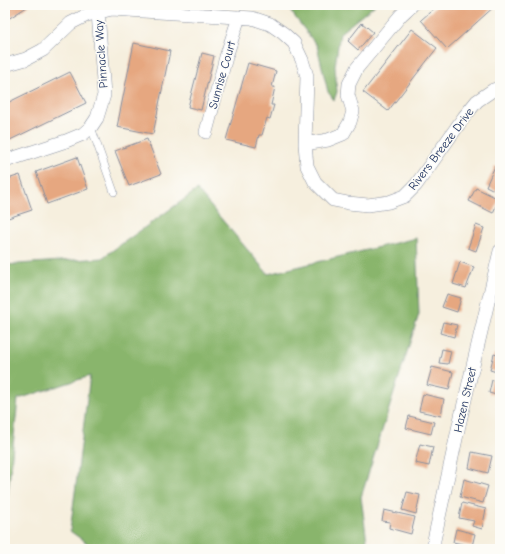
<svg xmlns="http://www.w3.org/2000/svg" width="505" height="554" font-family="'Comic Neue',sans-serif">
	<style>
		.forest { fill: #89b56c; stroke: #527265 }
		.building { fill: #e6a780 }
		.lines { fill: none; stroke-linecap: round; stroke-linejoin: round }
		.lane-casing { stroke: #888f9e; stroke-width: 8 }
		.street-casing { stroke: #888f9e; stroke-width: 14 }
		.lane { stroke: #fff; stroke-width: 7 }
		.street { stroke: #fff; stroke-width: 13 }
		.labels { text-anchor: middle; stroke-width: 3; stroke-linejoin: round; paint-order: stroke }
		.street-label { font-size: 12px; fill: #1b2f5e; stroke: #fdfcf7 }
	</style>
	<rect width="100%" height="100%" fill="#fdfcf7"/>
	<filter id="ink" filterUnits="userSpaceOnUse"><feTurbulence type="fractalNoise" baseFrequency=".025" numOctaves="2"/><feDisplacementMap in="SourceGraphic" scale="8" xChannelSelector="R" yChannelSelector="G"/><feConvolveMatrix kernelMatrix="1 2 1 2 8 2 1 2 1" color-interpolation-filters="sRGB"/></filter>
	<filter id="wash" filterUnits="userSpaceOnUse"><feTurbulence type="fractalNoise" baseFrequency=".012" numOctaves="4" result="noise"/><feDisplacementMap in="SourceGraphic" scale="16" xChannelSelector="R" yChannelSelector="G"/><feGaussianBlur stdDeviation="0.9" result="paint"/><feColorMatrix in="noise" values="0 0 0 0 0 0 0 0 0 0 0 0 0 0 0 0 0 1.4 0 .05"/><feComposite in="paint" operator="in"/></filter>
	<g filter="url(#wash)">
		<rect width="100%" height="100%" fill="#f6efde"/>
		<!-- forest -->
		<path class="forest" d="M286,5H375L340,33L335,66L337,92L334,100L328,92L317,46Z
			M197,190L268,274L416,238L419,314L361,497L368,549H95L70,531L90,376L18,399L5,521V265L102,258Z"/>
		<g id="blocks">
			<!-- building -->
			<path class="building" d="M6,5H30L5,21V6Z
				M438,5H496L447,49L421,20Z
				M362,23L373,32L358,50L348,41Z
				M412,29L437,48L388,111L363,92Z
				M134,43L170,51L153,134L117,127Z
				M202,53L214,56L201,110L188,107Z
				M248,63L276,71L272,87H275L271,105H274L270,119L267,118L262,135H259L256,147L226,140Z
				M70,72L86,103L10,140L5,130V104Z
				M147,139L161,174L129,186L115,151Z
				M77,157L88,189L47,204L36,172Z
				M495,166L500,169V193L486,186Z
				M20,175L32,210L5,219V180Z
				M476,188L499,199L493,213L469,201Z
				M476,225L484,228L476,251L468,248Z
				M460,262L474,267L466,288L453,284Z
				M447,294L461,298L457,312L442,307Z
				M443,322L457,325L454,337L440,333Z
				M499,331H500V341H497Z
				M442,349L451,351L448,364L439,363Z
				M494,354L500,356V373L490,370Z
				M432,367L453,372L449,390L427,385Z
				M492,380L500,382V396L489,393Z
				M423,394L444,399L441,416L419,411Z
				M409,416L434,422L431,434L406,428Z
				M420,444L433,447L429,466L415,463Z
				M472,452L492,456L488,473L469,468Z
				M464,479L488,486L483,503L460,497Z
				M407,492L420,495L416,514L402,510Z
				M462,503L486,509L482,529L472,526L474,521L459,518Z
				M384,510L415,517L411,534L389,528L390,522L382,521Z
				M456,529L475,534L472,546L453,542Z"/>
		</g>
	</g>
	<g filter="url(#ink)">
		<use href="#blocks" fill-opacity="0" stroke="#888f9e" stroke-width="1"/>
		<g class="lines">
			<defs>
				<path id="lane" d="M91,127L114,192"/>
				<path id="street" d="M5,65L26,59L43,50L71,23L87,15L112,9L252,18L270,24L283,33L294,43L302,60L307,76L305,144L307,166L315,182L333,200L348,203L368,205L389,202L405,196L416,185L464,117L477,101L493,90L500,88
					M206,132L226,57L239,17
					M305,144L328,140L343,134L350,122L353,111L348,95L349,84L357,68L401,15L412,5
					M5,161L66,141L83,134L91,127L97,118L104,95L98,12
					M434,549V540L459,425L500,251"/>
			</defs>
			<!-- lane casing -->
			<use href="#lane" class="lane-casing"/>
			<!-- street casing -->
			<use href="#street" class="street-casing"/>
			<!-- lane -->
			<use href="#lane" class="lane"/>
			<!-- street -->
			<use href="#street" class="street"/>
		</g>
	</g>
	<g class="labels">
		<!-- street labels -->
		<g class="street-label">
			<text transform="translate(101 54) rotate(-94)" y="4">Pinnacle Way</text>
			<text transform="translate(222 75) rotate(-74)" y="4">Sunrise Court</text>
			<text transform="translate(441 149) rotate(-53)" y="4">Rivers Breeze Drive</text>
			<text transform="translate(465 400) rotate(-77)" y="4">Hazen Street</text>
		</g>
	</g>
	<!-- margin -->
	<rect width="505" height="554" fill="none" stroke="#fdfcf7" stroke-width="20"/>
</svg>
